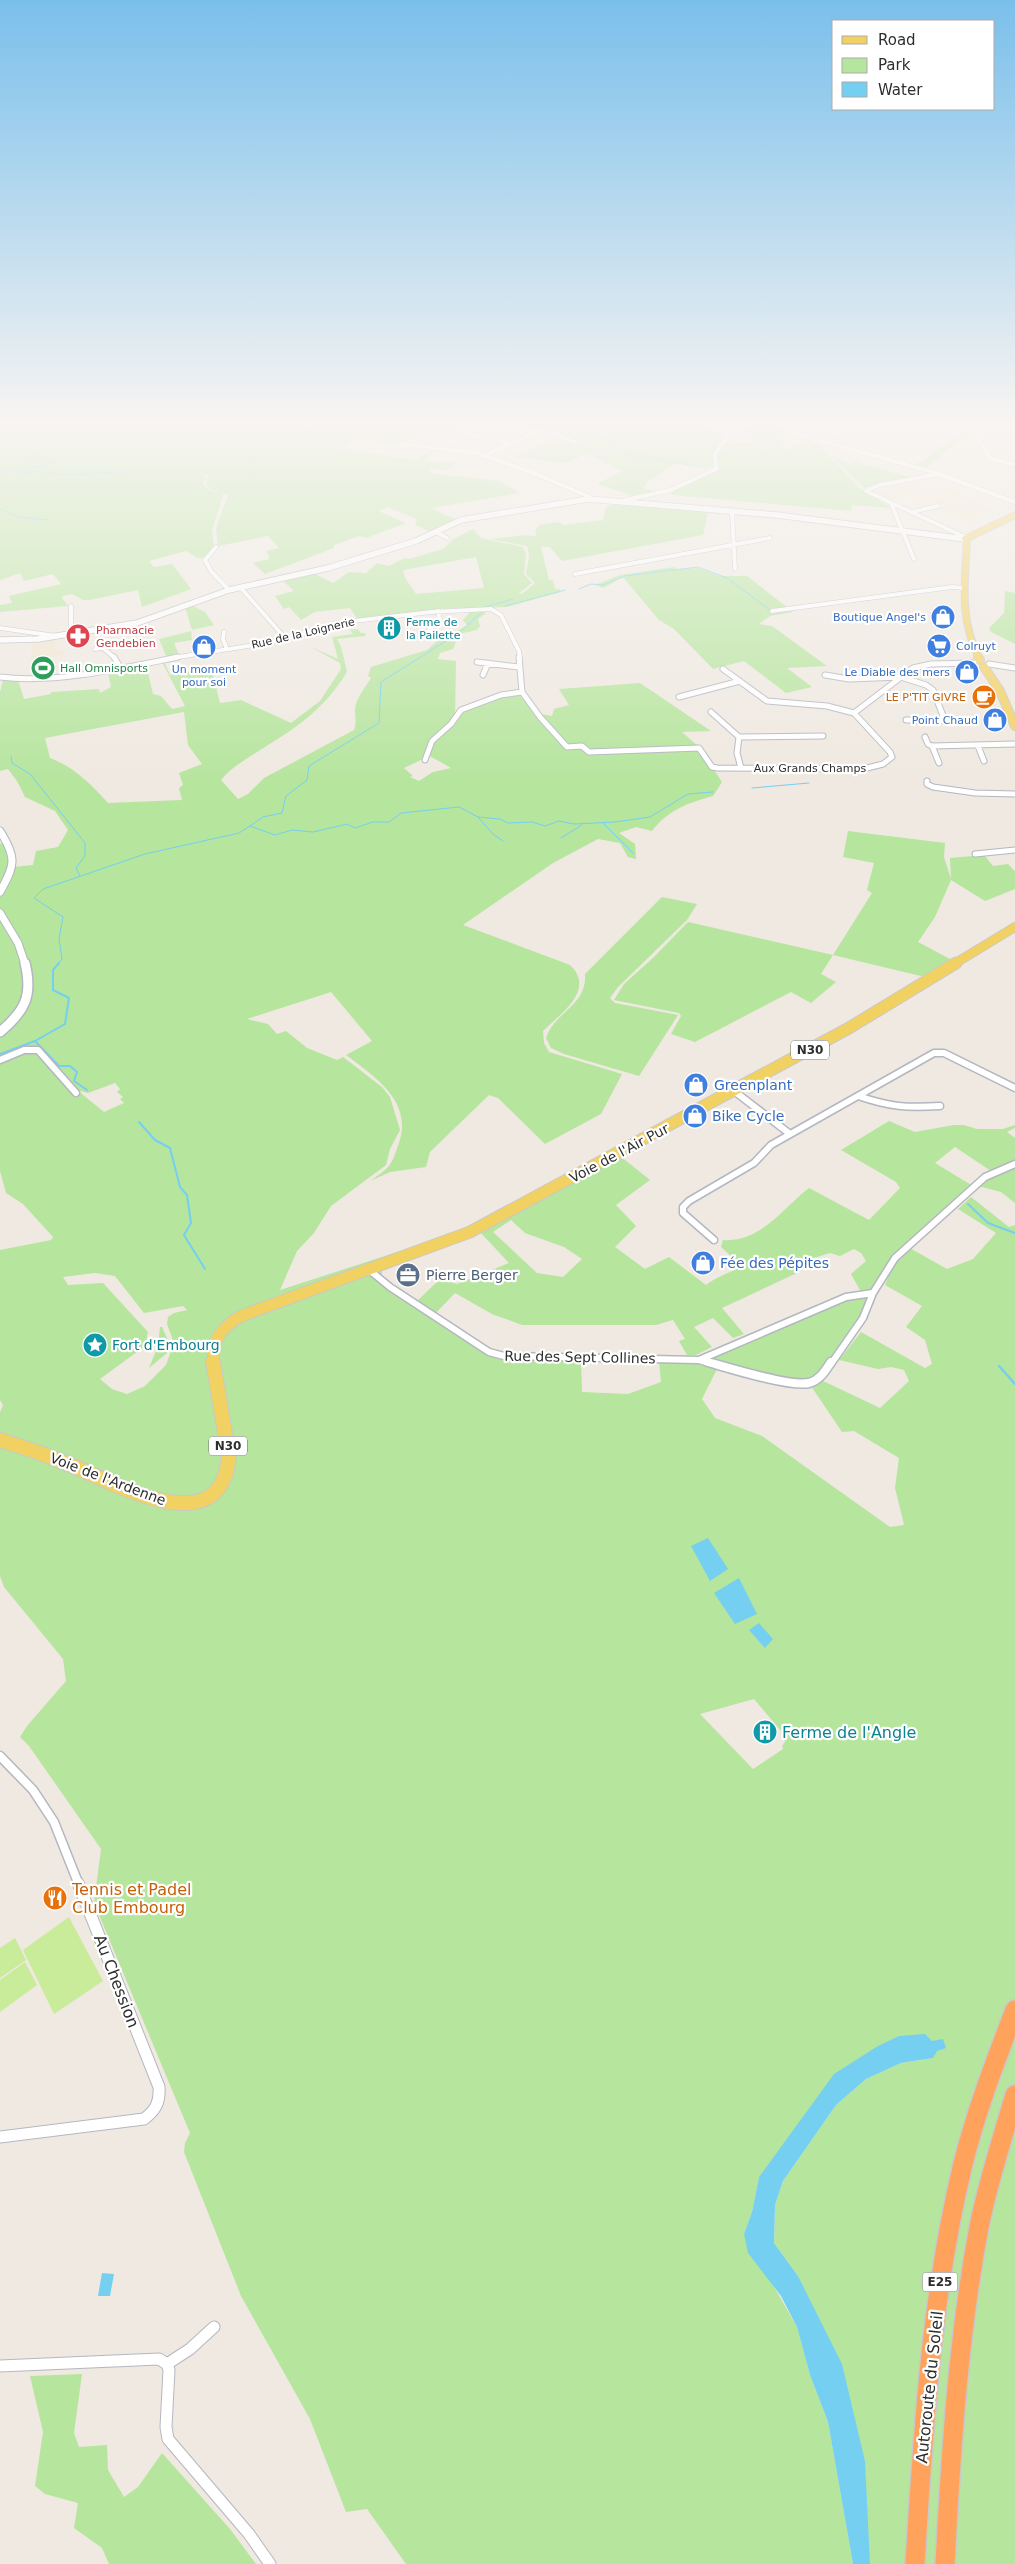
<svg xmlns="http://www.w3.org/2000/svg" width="1015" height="2564" font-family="'DejaVu Sans',sans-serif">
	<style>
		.education { fill: #f0e6d1 }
		.green { fill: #b6e59e; fill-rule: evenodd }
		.pitch { fill: #c9ec9a }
		.water { fill: #75cff0 }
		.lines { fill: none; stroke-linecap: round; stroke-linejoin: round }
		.stream-far2 { stroke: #75cff0; stroke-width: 1 }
		.stream-far1 { stroke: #75cff0; stroke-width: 2 }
		.stream { stroke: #75cff0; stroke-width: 2.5 }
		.street-far4-casing { stroke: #b4b7c1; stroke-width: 5 }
		.street-far3-casing { stroke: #b4b7c1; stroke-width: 7 }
		.street-far2-casing { stroke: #b4b7c1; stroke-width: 9 }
		.street-far1-casing { stroke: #b4b7c1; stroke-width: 11 }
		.street-casing { stroke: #b4b7c1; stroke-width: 13 }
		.secondary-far2-casing { stroke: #b4b7c1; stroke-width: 7 }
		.secondary-far1-casing { stroke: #b4b7c1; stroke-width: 9 }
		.secondary-casing { stroke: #b4b7c1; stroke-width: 12 }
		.primary-far3-casing { stroke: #c9c9c9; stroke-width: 8 }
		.primary-far2-casing { stroke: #c9c9c9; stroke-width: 10 }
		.primary-far1-casing { stroke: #c9c9c9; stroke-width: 13 }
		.primary-casing { stroke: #c9c9c9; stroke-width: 16 }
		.highway-casing { stroke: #c9c9c9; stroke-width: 22 }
		.street-far4 { stroke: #fff; stroke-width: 4 }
		.street-far3 { stroke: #fff; stroke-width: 5 }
		.street-far2 { stroke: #fff; stroke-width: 6 }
		.street-far1 { stroke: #fff; stroke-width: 8 }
		.street { stroke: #fff; stroke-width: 11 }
		.secondary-far2 { stroke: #fff; stroke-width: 5.5 }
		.secondary-far1 { stroke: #fff; stroke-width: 7 }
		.secondary { stroke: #fff; stroke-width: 9 }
		.primary-far3 { stroke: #f2d163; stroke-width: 6 }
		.primary-far2 { stroke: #f2d163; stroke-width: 8 }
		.primary-far1 { stroke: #f2d163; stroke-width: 11 }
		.primary { stroke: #f2d163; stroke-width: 14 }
		.highway { stroke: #ffa35c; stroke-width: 19 }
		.labels { text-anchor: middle; stroke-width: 4.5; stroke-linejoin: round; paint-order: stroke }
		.far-shop-label { font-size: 11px; fill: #366cbe; stroke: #fff; text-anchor: end }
		.far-culture-label { font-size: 11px; fill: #0d838f; stroke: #fff; text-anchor: start }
		.far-health-label { font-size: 11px; fill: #be3a42; stroke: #fff; text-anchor: start }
		.far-street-label { font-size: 11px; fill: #2e2e2e; stroke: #fff }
		.far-leisure-label { font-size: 11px; fill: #27864d; stroke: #fff; text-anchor: start }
		.far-food-label { font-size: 11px; fill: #c56008; stroke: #fff; text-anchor: end }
		.shield { fill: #fff; stroke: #6d6d6d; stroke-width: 1 }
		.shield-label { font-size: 12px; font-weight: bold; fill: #2e2e2e }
		.shop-label { font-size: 14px; fill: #366cbe; stroke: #fff; text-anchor: start }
		.street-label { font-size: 14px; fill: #2e2e2e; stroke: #fff }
		.service-label { font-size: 14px; fill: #4e5e75; stroke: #fff; text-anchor: start }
		.culture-label { font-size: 14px; fill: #0d838f; stroke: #fff; text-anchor: start }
		.near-culture-label { font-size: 16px; fill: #0d838f; stroke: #fff; text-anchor: start }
		.near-food-label { font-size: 16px; fill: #c56008; stroke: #fff; text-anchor: start }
		.near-street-label { font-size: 16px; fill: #2e2e2e; stroke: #fff }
	</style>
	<rect width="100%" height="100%" fill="#efe9e1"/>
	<!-- education -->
	<path class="education" d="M929,478L970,499L920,509L910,494L888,500L881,487Z
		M971,500L993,510L976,518L982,520L973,524L936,507Z
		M55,638V651L64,650V656L30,659L33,641Z"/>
	<!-- green -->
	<path class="green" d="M0,423H302L301,426L311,425L310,423H351L353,435L357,437L340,449L416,460L436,448L425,461H457L448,471L431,468V473L499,481L520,493L431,508L457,520L432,532L415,525L417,519L388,507L378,511L406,523L366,538L360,536L334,545V548L265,574L253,563L270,559L266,551L279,548L268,536L218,546L216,528L228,495L210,489L206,484L208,475L200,473L205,476L203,484L209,490L224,493L212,530L214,548C201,561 202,561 186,551L149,561L154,567L172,564L191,589L142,607L138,590L89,600H83L72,594L63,596L62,598L68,606L0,612V605L12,603L9,596L61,584L53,574L24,581L20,573L0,580Z
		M352,423H463L451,429L428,426L403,444L378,442L357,436Z
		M524,423H700L712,428L706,429L725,434L724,440L714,453L715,468L676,463L649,481L643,488L655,492L634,496L597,484L622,471L587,453L567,463L513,457L545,442L554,444L564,439L558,435L519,425Z
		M749,423H772L788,431L771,436L785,442L777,446L786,449L808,439L815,441L863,491L892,508L852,505L851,511L673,495L669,491L720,468L716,454L727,440L747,442L757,439L742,431L757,428Z
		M968,430L971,432L924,469L911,465L926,460L933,452Z
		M833,457L850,464L856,462L914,478L864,488Z
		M621,502L708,512L703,535L562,561L550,547H541L549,580H553L555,589H559L561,592L507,607L436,609L358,620L350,608L315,612L301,620L289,607L284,609L275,596L294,591L282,580L313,573L333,583L349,572L366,573L377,563L389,566L405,558L409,559L443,549L453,539L473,529L481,538L523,547L526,553L524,574L532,583L519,593L522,594L535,583L526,574L529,557L527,546L490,539L525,535L536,536L535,531L539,525L559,522L563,525L603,520L606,507ZM476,557L484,588L416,594L405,578L403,570Z
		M674,567L676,569L699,568L719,576H747L793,612L770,616L759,624L772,626L827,666L787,668L812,687L786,693L744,661L713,669L674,629L659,620L623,577L603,588L595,585L620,575Z
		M1005,591L1015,593V644L991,632L989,628L1004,613Z
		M191,605L205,612L214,625L192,630L185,607Z
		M483,610L486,613L478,619L480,626L477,630L455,635L453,641L456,642L453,649L440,653L438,659L456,661L455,717L427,745L423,759L404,768L413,776L410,777L419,781L433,772L451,768L428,755C442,716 483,697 522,694L543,725L565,747L540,714L552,716L554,709L569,705L559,689L640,683L711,731L682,732L699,747L722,782L713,796C688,803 668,810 652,831L636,827L619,833L635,844L636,859L628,857L620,843L598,839L553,863L463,925L570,965C596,990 561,1013 543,1031L544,1043L549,1052L622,1074L601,1114L545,1144L498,1098L489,1095L430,1152L426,1167L390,1172L370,1181C391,1167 391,1166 399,1143C413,1101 375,1077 346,1055L372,1041L331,992L247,1019L268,1024L277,1034L286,1031L307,1048L337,1060L343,1057L382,1087L390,1097L400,1130L390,1149L386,1165L331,1206L314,1233L297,1251L280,1290L459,1232L620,1156L650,1180L616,1205L636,1226L615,1247L645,1269L669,1257L706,1285C718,1276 730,1273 742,1266L721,1247L723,1240C760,1243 782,1209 809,1188L869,1220L900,1188L896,1182L841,1150L889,1121L915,1132L954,1125H964L977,1129H1003L1015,1125V1128L1007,1132L1015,1138V1160L1011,1162L1015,1165V1203L1001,1192L978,1186L991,1171L955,1147L935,1163L973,1186L900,1250L872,1292H861L851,1274L866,1261L861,1253L854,1249L840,1256L830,1253L797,1263L795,1260L789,1262L797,1273L722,1308L744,1334L733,1338L713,1318L694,1327L712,1347L696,1355H687L679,1341L685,1339L673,1320L656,1325H522L492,1314L455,1293L432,1317L489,1356L499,1358L581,1360L582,1392L628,1394L661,1382L659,1361L699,1363L846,1300L871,1294C859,1325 837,1359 810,1380L780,1379L720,1363L702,1399L715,1418L762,1436L890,1527L904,1525L895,1488L899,1458L854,1431L842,1432L811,1386L821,1380L880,1408L909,1381L904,1370L891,1367L878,1369L839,1360L861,1332L925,1368L932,1364L925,1340L906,1327L922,1306L885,1285L896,1258L908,1247L947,1269L973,1259L996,1233L958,1209L971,1197L1009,1227L1015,1225V2564H870L867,2538L798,2276L774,2243L775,2205L783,2181L836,2105L866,2079L901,2063L933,2058L932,2041L899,2036L759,2177L752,2212L744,2234L797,2327L810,2375L828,2422L853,2564H406L367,2509L346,2512L310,2419L241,2296L184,2152L185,2143L190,2133L94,1903L101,1849L29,1746L20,1737L27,1726L66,1681L63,1659L4,1587L0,1576V1412L3,1405L0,1400V1250L51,1240L53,1237L23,1204L6,1193L0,1171V844L6,842L13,867L33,865L36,851L58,847L68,830L55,811L25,797L17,781L8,769L0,771V692L3,680H18L24,699L51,694V692L99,689L100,693L111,687L108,673L146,665L153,694L161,696L172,709L185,706L162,662L164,661L170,675L211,667L220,703L241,700L291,723L320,701L341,669L340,663L309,646L338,659L332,637L353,634L350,630L358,629L361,633H366L365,636L337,639L341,646L347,672C326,706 301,725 268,745C252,756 233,765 221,780L238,799L248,794L264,778L354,730C357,722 355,718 355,710C356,698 365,688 371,678L368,676L371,667L427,650L438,640H450L453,634L467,625L463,620L470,612ZM184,712L188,745L202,764L179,773L183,785L179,788L182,800L108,803C91,784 74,767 50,758L45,738ZM115,1083L120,1089L117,1092L123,1097L120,1099L124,1103L104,1112L77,1090L88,1093ZM511,1220L525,1233L564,1247L582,1259L563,1277L537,1273L493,1232ZM480,1232L509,1263L457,1284L440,1279L417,1301L382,1277V1271ZM95,1273L115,1276L144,1313L183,1306L187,1310L174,1313L168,1317L167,1324L174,1343L166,1365L145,1386L127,1394L112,1389L100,1379L145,1346L148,1332L103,1283L68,1285L63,1277ZM754,1699L781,1731L785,1742L782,1746L783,1749L753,1769L700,1714Z
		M191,631L192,640L174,643L179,655L167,658L159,639Z
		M848,831L945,843L944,857L951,879L950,858L984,855L993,866L1008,864L1015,871V889L985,901L951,880L935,917L918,942L952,960L925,977L833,955L821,974L836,982L811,1003L791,992L695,1042L671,1034L681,1016L679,1013L614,1000L624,984L654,957L688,922L833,955L872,893L867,890L874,863L843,857Z
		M662,897L697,904L687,920L618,987L610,998L615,1003L678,1015L639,1076L564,1054L551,1048L546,1038C556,1010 587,1006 585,974Z
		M160,1327H162L167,1338V1353L149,1368L158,1346Z
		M82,2374L74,2433L79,2447L107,2445L108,2470L124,2497L138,2487L162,2453L230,2529L256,2564H109L102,2548L74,2528L78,2503L45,2494L35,2486L43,2432L30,2376Z"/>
	<!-- pitch -->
	<path class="pitch" d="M69,1917L103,1981L54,2014L23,1950Z
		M15,1938L26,1960L0,1978V1948Z
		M25,1962L37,1985L0,2012V1980Z"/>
	<!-- water -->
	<path class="water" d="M708,1538L728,1569L710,1581L691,1546Z
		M739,1578L757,1614L735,1624L714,1593Z
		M759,1623L773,1639L765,1648L749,1630Z
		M925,2034L932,2041L943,2039L946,2048L937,2051L933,2058L901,2063L866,2079L836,2105L783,2181L775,2205L774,2243L798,2276L842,2364L865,2461L870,2564H853L828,2422L810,2375L797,2327L781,2296L748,2253L744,2234L752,2212L759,2177L834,2074L878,2046L899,2036Z
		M102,2273L114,2274L110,2296H98Z"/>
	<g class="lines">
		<!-- stream-far2 -->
		<path class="stream-far2" d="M563,423L608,441L623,453L706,468
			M33,468L30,464L37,455
			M24,472L54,461
			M0,473L14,469L27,474L33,471L67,475L121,472
			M86,474L100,480
			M0,509L18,517L48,520
			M579,589L591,584L603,585L625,576L698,567L727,578L771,611
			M505,606L565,590
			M485,607L513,599
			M11,756L12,763L30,774L85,843V856L76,868L80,876
			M752,788L809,783
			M478,817L493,834L503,841
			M603,823L633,853
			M250,826L263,817L282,813L286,796L307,780L309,766L379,723L381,682L460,632L483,611
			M561,838L582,825
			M58,964L62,959L59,939L63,917L34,898L43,889L145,854L239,833L250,826L275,835L292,830L313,832L347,824L355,828L373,822H389L401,813L459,807L478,817L500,819L508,823L532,822L545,826L559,821L574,824L615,822L650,817L688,794L713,792"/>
		<!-- stream-far1 -->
		<path class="stream-far1" d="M35,1041L59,1066H70L77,1072L74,1081L87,1090
			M0,1054L35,1041L65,1024L69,998L53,990V970L59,963
			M139,1122L155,1140L170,1148L180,1187L187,1195L191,1223L184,1235L205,1269
			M968,1204L988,1223L1015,1233"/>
		<!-- stream -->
		<path class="stream" d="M999,1366L1015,1384"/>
		<defs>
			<path id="street-far4" d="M775,423L803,436L933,472L1015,502
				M1008,423L1015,425
				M960,426H970L971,429L962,430Z
				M534,430L548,431L575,442
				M977,430H983L985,433L975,434L974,431Z
				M839,431L845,423
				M470,433L467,430L462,432L513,444
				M975,434L990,458L1015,465
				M820,441L839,432L849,430H962
				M401,444L477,453L536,474L590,497
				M483,456L536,432L507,423
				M939,474L880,485L866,491L967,538
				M621,501L671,490L716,469L715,454L726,439L727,433L745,423
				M891,503L914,559
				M732,512L735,569
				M912,512L938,506
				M436,532L447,538
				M216,547L205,560L211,571L229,590
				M575,574L770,538
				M241,588L285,638
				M71,606V634
				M772,611L952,587L965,588
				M0,628L56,636
				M224,632L223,639L227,649
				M424,635L440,620L438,611
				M95,649L112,647
				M104,649L115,658
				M172,658L273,642L337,623L431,612L491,609L501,615L519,651L520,658"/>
			<path id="street-far3" d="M114,657L121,669
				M519,657L522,692L540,717L567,747L582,746L589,752L699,748L712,767L717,768L863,769L883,764L892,757L890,752L854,713
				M477,662L519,667
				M989,664L1015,668
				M723,669L767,701L827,706L854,713
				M483,675L488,663
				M825,675L849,679L901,677L926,685L933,690L945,721
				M0,677C55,684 124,668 178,657
				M679,697L740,681
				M711,712L739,737L737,753L741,768
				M854,713L913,668L931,664L974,663
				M906,720L957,721
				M739,737L823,736
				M925,737L928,744L932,746
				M978,746L984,761
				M425,760L432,741L451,724L461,710L501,695L522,692
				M939,763L932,746L1015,744
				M927,781V784L933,787L975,793L1015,794
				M975,854L1015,850"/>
			<path id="street-far2" d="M0,1060L24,1050H38L76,1093
				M734,1091L790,1134
				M858,1096C891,1107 906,1108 940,1106
				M714,1240L683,1213V1207L689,1201L754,1163L771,1145L934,1053H944L1015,1088
				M368,1269L390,1287L489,1352L504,1356L699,1360L846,1297L873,1293
				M699,1360L713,1364
				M831,1364L863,1318L873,1293L895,1258L985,1177L1015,1164"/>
			<path id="street-far1" d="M708,1362C729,1368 790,1387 809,1383C820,1380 825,1371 831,1362
				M0,1756L33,1790L54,1822L79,1885"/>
			<path id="street" d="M0,2137L144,2119C156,2110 160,2102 159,2087L78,1883
				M167,2364L190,2349L214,2327
				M0,2366L159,2359L167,2364L169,2370L166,2427L168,2439L249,2534L270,2564"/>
			<path id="secondary-far2" d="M0,640L38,639L137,623L229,590L328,568L416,541L461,520L588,499L777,515L965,539"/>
			<path id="secondary-far1" d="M0,831C17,858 15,865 0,892
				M0,913L18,943L25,964"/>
			<path id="secondary" d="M0,1032C25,1011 33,996 25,963"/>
			<path id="primary-far3" d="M965,539L1015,515
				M967,540C965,583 959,618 979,658"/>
			<path id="primary-far2" d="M978,657L980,660
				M984,667L1000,691L1015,726
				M954,964L1015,927"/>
			<path id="primary-far1" d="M214,1364C210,1341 222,1327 241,1316L470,1232L849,1028L956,963"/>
			<path id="primary" d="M0,1440C23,1447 46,1455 68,1464C109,1480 216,1544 228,1463C230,1454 226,1443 225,1433C221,1410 217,1386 213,1362"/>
			<path id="highway" d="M915,2564C923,2432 931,2298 962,2168C975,2114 995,2062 1015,2010
				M945,2564C951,2451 958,2338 979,2227C988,2182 1002,2139 1015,2095"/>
		</defs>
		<!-- street-far4 casing -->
		<use href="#street-far4" class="street-far4-casing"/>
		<!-- street-far3 casing -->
		<use href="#street-far3" class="street-far3-casing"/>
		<!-- street-far2 casing -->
		<use href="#street-far2" class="street-far2-casing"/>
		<!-- street-far1 casing -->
		<use href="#street-far1" class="street-far1-casing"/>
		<!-- street casing -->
		<use href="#street" class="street-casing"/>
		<!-- secondary-far2 casing -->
		<use href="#secondary-far2" class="secondary-far2-casing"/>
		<!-- secondary-far1 casing -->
		<use href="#secondary-far1" class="secondary-far1-casing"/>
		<!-- secondary casing -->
		<use href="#secondary" class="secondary-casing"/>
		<!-- primary-far3 casing -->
		<use href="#primary-far3" class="primary-far3-casing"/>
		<!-- primary-far2 casing -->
		<use href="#primary-far2" class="primary-far2-casing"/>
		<!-- primary-far1 casing -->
		<use href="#primary-far1" class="primary-far1-casing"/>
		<!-- primary casing -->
		<use href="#primary" class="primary-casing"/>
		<!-- highway casing -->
		<use href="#highway" class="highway-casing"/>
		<!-- street-far4 -->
		<use href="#street-far4" class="street-far4"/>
		<!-- street-far3 -->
		<use href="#street-far3" class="street-far3"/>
		<!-- street-far2 -->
		<use href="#street-far2" class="street-far2"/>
		<!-- street-far1 -->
		<use href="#street-far1" class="street-far1"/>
		<!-- street -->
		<use href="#street" class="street"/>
		<!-- secondary-far2 -->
		<use href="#secondary-far2" class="secondary-far2"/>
		<!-- secondary-far1 -->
		<use href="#secondary-far1" class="secondary-far1"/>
		<!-- secondary -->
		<use href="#secondary" class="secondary"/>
		<!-- primary-far3 -->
		<use href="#primary-far3" class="primary-far3"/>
		<!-- primary-far2 -->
		<use href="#primary-far2" class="primary-far2"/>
		<!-- primary-far1 -->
		<use href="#primary-far1" class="primary-far1"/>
		<!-- primary -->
		<use href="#primary" class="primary"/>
		<!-- highway -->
		<use href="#highway" class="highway"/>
	</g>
	<!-- sky -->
	<linearGradient id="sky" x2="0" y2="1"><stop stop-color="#7abfeb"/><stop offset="0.54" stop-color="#f8f5f2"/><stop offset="1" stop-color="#f8f5f2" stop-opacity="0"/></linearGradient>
	<rect width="1015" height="782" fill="url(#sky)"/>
	<!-- icons -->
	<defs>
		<symbol id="shop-disc" viewBox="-11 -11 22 22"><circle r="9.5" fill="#3f7fe0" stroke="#fff"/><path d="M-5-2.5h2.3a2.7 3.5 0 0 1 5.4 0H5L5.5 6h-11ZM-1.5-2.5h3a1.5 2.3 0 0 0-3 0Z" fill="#fff"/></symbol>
		<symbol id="building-disc" viewBox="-11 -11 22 22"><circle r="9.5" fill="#0f9aa8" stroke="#fff"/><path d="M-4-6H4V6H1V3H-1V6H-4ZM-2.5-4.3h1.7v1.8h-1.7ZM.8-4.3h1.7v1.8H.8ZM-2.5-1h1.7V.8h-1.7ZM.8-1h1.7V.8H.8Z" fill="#fff"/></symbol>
		<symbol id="pharmacy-disc" viewBox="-11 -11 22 22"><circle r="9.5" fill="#e0444e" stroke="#fff"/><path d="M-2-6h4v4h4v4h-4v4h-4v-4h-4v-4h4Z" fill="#fff"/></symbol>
		<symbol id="supermarket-disc" viewBox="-11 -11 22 22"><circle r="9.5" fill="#3f7fe0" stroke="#fff"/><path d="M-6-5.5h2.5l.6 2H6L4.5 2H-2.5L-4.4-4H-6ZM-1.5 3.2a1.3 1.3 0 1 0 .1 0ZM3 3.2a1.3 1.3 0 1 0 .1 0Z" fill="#fff"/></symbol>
		<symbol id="stadium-disc" viewBox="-11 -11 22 22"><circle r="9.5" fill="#2e9e5b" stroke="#fff"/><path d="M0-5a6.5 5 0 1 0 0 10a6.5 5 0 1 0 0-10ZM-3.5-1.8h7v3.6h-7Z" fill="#fff"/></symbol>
		<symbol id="cafe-disc" viewBox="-11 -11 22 22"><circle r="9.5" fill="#e8710a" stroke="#fff"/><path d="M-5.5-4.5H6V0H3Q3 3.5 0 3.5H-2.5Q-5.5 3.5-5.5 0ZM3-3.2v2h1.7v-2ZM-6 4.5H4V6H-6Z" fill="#fff"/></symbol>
		<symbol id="office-disc" viewBox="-11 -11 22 22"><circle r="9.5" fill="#5c6f8a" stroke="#fff"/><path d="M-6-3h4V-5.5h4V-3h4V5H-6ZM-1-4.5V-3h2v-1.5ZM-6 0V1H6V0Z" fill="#fff"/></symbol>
		<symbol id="sight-disc" viewBox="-11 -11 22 22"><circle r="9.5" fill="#0f9aa8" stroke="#fff"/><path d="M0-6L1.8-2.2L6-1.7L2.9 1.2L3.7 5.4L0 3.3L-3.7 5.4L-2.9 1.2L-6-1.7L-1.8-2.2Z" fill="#fff"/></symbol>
		<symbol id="restaurant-disc" viewBox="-11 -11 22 22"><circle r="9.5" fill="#e8710a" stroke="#fff"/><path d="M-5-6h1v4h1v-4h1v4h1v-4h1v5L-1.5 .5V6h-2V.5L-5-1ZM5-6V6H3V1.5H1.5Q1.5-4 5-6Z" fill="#fff"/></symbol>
	</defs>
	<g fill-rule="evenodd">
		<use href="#shop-disc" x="929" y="603" width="28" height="28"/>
		<use href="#building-disc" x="375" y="614" width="28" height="28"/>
		<use href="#pharmacy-disc" x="64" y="622" width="28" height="28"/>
		<use href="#supermarket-disc" x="925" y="632" width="28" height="28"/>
		<use href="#shop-disc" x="190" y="633" width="28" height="28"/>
		<use href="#stadium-disc" x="29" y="654" width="28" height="28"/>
		<use href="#shop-disc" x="953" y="658" width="28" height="28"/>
		<use href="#cafe-disc" x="970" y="683" width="28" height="28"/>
		<use href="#shop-disc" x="981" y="706" width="28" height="28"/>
		<use href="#shop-disc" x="682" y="1071" width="28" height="28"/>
		<use href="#shop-disc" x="681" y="1102" width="28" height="28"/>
		<use href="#shop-disc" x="689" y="1249" width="28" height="28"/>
		<use href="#office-disc" x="394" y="1261" width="28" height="28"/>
		<use href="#sight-disc" x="81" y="1331" width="28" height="28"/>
		<use href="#building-disc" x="751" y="1718" width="28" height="28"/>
		<use href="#restaurant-disc" x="41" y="1884" width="28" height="28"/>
	</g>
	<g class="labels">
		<!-- far-shop labels -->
		<g class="far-shop-label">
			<text x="926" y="621">Boutique Angel's</text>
			<text x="956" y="650" text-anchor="start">Colruyt</text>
			<text x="204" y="673" text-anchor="middle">Un moment<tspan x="204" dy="13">pour soi</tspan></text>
			<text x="950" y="676">Le Diable des mers</text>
			<text x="978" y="724">Point Chaud</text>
		</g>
		<!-- far-culture labels -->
		<g class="far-culture-label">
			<text x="406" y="626">Ferme de<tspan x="406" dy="13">la Pailette</tspan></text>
		</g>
		<!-- far-health labels -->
		<g class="far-health-label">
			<text x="96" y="634">Pharmacie<tspan x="96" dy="13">Gendebien</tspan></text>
		</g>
		<!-- far-street labels -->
		<g class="far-street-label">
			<text transform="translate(303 633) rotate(-13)" y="4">Rue de la Loignerie</text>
			<text x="810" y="772">Aux Grands Champs</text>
		</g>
		<!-- far-leisure labels -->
		<g class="far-leisure-label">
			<text x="60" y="672">Hall Omnisports</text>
		</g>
		<!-- far-food labels -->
		<g class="far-food-label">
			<text x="966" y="701">LE P'TIT GIVRE</text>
		</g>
		<!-- shield labels -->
		<g class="shield">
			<rect x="791" y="1040.5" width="38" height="19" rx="4"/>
			<rect x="209" y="1436.5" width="38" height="19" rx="4"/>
			<rect x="922.5" y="2272.5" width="35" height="19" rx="4"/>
		</g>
		<g class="shield-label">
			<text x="810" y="1054">N30</text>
			<text x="228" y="1450">N30</text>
			<text x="940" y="2286">E25</text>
		</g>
		<!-- shop labels -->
		<g class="shop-label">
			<text x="714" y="1090">Greenplant</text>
			<text x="712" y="1121">Bike Cycle</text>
			<text x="720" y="1268">Fée des Pépites</text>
		</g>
		<!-- street labels -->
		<g class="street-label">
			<text transform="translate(619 1153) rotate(-28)" y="5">Voie de l'Air Pur</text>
			<text transform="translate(580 1357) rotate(1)" y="5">Rue des Sept Collines</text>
			<text transform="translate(108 1479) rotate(21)" y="5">Voie de l'Ardenne</text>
		</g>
		<!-- service labels -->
		<g class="service-label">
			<text x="426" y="1280">Pierre Berger</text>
		</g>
		<!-- culture labels -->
		<g class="culture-label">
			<text x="112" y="1350">Fort d'Embourg</text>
		</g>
		<!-- near-culture labels -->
		<g class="near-culture-label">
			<text x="782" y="1738">Ferme de l'Angle</text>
		</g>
		<!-- near-food labels -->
		<g class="near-food-label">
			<text x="72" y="1895">Tennis et Padel<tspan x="72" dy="18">Club Embourg</tspan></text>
		</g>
		<!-- near-street labels -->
		<g class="near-street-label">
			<text transform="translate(117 1981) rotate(69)" y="6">Au Chession</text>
			<text transform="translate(929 2387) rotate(-84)" y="6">Autoroute du Soleil</text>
		</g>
	</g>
	<!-- legend -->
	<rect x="832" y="20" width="162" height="90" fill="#ffffff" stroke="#ababab"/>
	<rect x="842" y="36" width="25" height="8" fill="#f2d163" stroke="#ababab"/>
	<text x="878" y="45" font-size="15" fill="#2e2e2e">Road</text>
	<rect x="842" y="58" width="25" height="15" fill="#b6e59e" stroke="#ababab"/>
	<text x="878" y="70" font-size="15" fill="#2e2e2e">Park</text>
	<rect x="842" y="82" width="25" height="15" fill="#75cff0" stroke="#ababab"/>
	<text x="878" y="95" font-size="15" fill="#2e2e2e">Water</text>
</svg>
